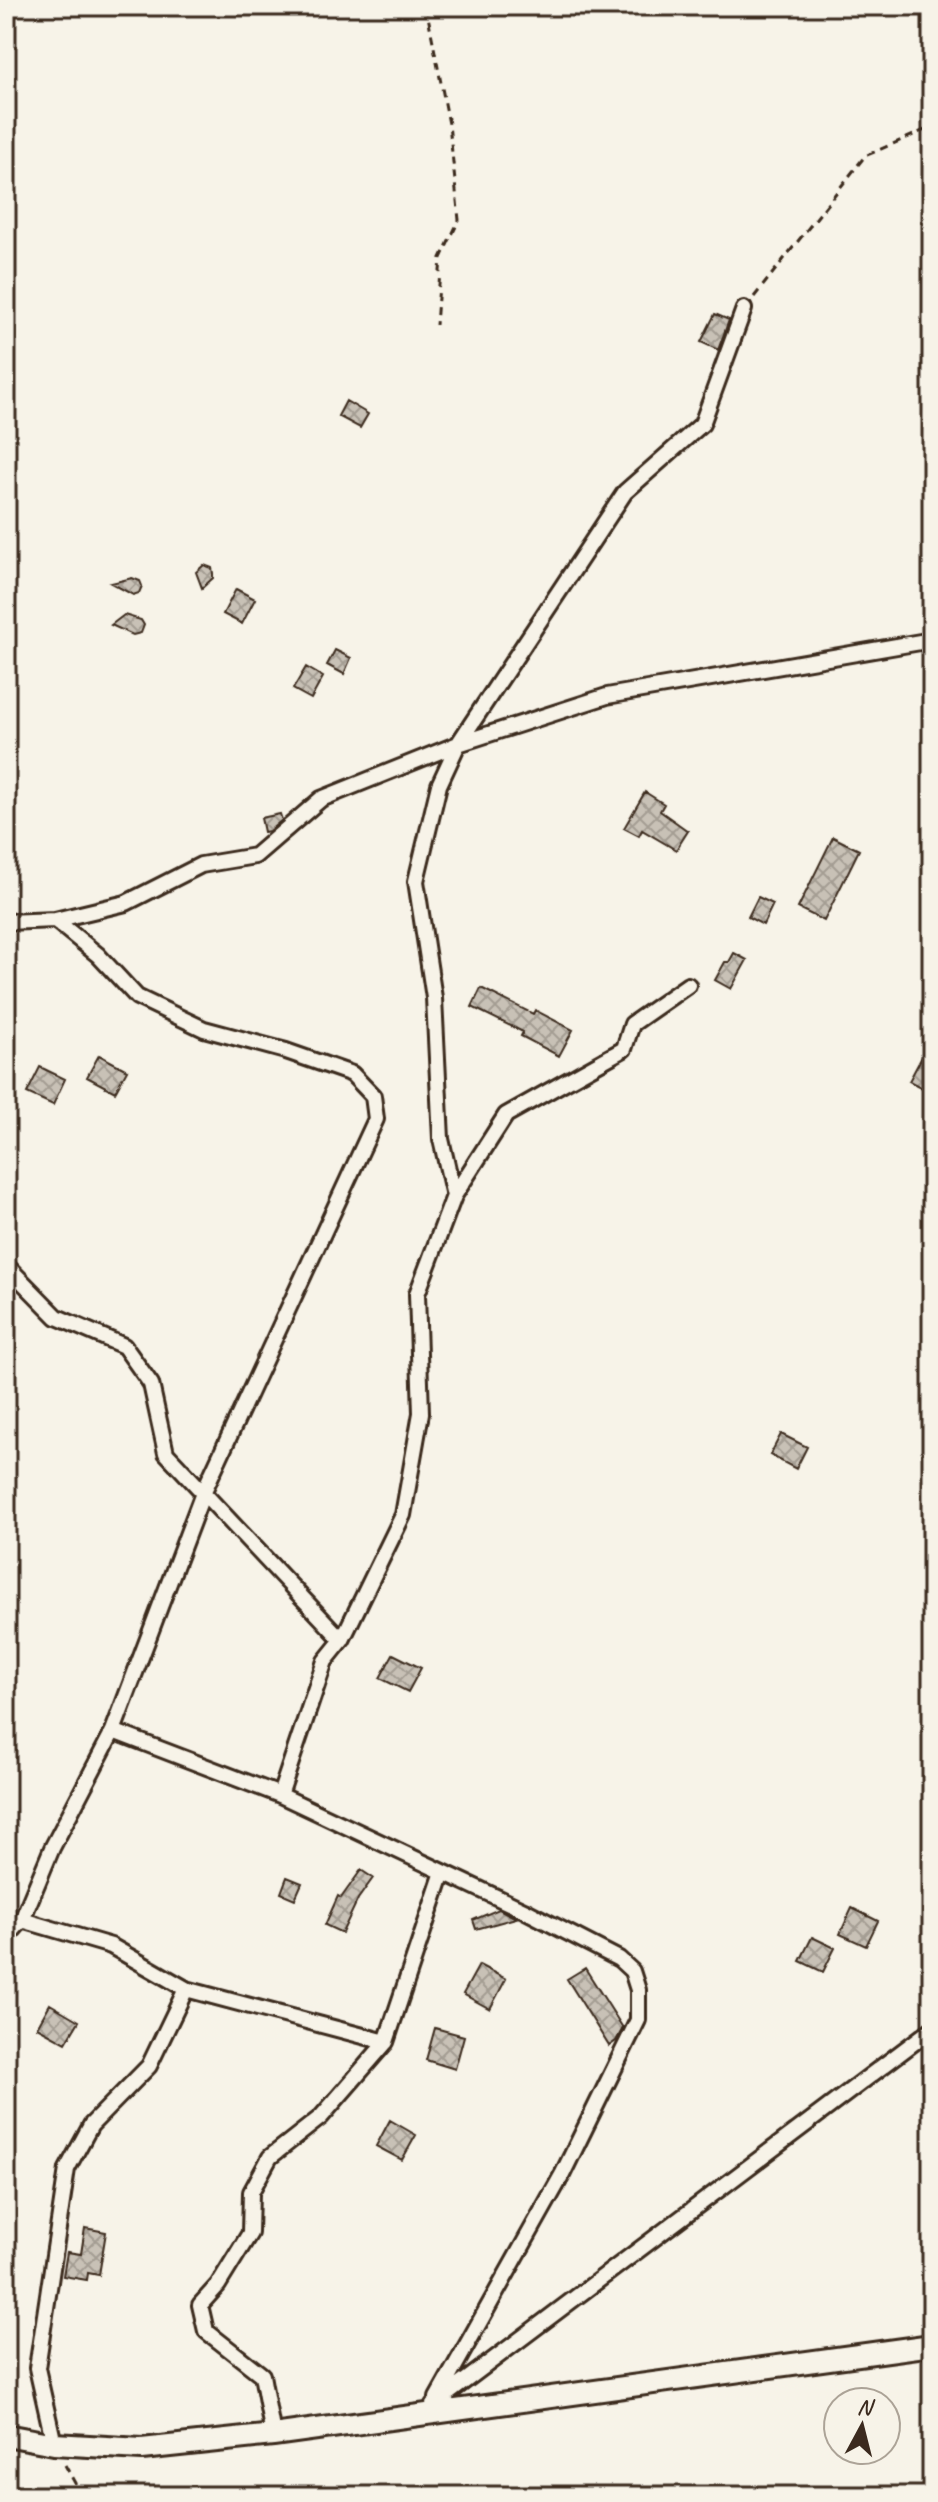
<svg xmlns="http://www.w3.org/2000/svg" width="938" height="2502" font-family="Caveat,sans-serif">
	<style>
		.building { fill: url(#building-cross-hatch); stroke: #3b2a1e; stroke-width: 2 }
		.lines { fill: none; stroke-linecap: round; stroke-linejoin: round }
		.minor-casing { stroke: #3b2a1e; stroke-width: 20 }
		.secondary-casing { stroke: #3b2a1e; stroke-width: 26 }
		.path { stroke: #3b2a1e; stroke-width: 3; stroke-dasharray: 8 6; stroke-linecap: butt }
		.minor { stroke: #f7f3e8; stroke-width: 14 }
		.secondary { stroke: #f7f3e8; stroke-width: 20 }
	</style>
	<defs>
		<pattern id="building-cross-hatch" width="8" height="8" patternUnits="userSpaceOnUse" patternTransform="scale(2)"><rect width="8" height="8" fill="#c8c1b6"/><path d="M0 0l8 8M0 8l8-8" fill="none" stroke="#a49d93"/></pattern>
	</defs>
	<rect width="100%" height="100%" fill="#f7f3e8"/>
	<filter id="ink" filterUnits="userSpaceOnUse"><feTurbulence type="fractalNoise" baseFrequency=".0125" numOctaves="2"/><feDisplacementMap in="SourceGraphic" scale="16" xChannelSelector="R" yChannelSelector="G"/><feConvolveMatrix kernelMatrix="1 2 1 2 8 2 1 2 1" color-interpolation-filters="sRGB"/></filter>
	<g filter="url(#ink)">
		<!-- building -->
		<path class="building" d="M715,314L729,320L718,350L701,342Z
			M346,401L368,414L360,428L338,416Z
			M204,565L212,568L213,573V578L202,588L196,572Z
			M132,578L140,581L142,586L139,593L133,595L111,583Z
			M236,589L255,599L242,624L223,614Z
			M124,615L141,620L144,625L141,633L133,635L111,625Z
			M335,650L351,658L344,674L327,665Z
			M306,667L323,677L311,699L293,689Z
			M645,792L664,804L660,811L688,831L676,850L642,830L639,836L624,828Z
			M280,814L282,820L269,831L264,832L261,818Z
			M833,837L859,850L824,921L798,908Z
			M758,897L773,904L763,925L748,917Z
			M734,953L747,960L731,989L715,980L725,962H729Z
			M481,988L533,1014L535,1010L573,1030L559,1056L521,1036L523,1032L472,1007Z
			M932,1038V1093L909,1081Z
			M99,1055L127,1070L115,1092L87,1077Z
			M40,1067L65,1079L53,1105L27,1093Z
			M781,1434L807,1447L796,1469L770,1455Z
			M393,1654L421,1668L408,1692L380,1678Z
			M361,1870L373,1878L358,1899L342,1933L325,1925L338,1896L341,1898Z
			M287,1877L302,1883L295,1899L281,1893Z
			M852,1908L878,1921L866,1946L840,1934Z
			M499,1909L516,1918L476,1929L473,1920Z
			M812,1937L835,1948L823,1972L800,1961Z
			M479,1965L506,1979L490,2009L463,1994Z
			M585,1968L623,2028L616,2041L609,2046L567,1979Z
			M50,2004L79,2021L66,2043L37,2027Z
			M435,2028L464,2036L455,2069L426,2060Z
			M390,2120L416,2135L402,2160L376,2146Z
			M85,2228L106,2232L99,2275L88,2273L87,2280L63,2276L67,2252L81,2254Z"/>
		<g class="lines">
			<defs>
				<path id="minor" d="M6,922L55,920L126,903L201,865L255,856L321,799L458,744L607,696L932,640
					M454,1196L506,1115L624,1049L632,1024L688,985
					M6,1265L57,1317L124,1346L151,1384L166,1453L342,1640
					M113,1731L280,1795L524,1910L619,1959L632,1971L638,1990V2020L562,2175L437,2398
					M280,1795L325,1661L342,1640L403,1515L421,1413L417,1294L454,1196L441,1139L434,998L416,881L439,785L458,744L625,492L702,424L744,309
					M22,1920L111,1946L186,1989L386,2042L443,1872
					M6,1938L22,1920L52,1848L113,1731L203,1493L376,1119L373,1096L352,1074L286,1051L204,1029L137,997L98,955L55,920
					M447,2403L433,2405L932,2029
					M273,2435L262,2375L206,2331L200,2305L218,2285L250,2233L251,2192L270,2157L321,2117L386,2042
					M54,2444L37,2368L67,2169L91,2125L149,2066L186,1989"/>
				<path id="secondary" d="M6,2435L54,2444L142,2449L273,2435L932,2345"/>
			</defs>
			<!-- minor casing -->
			<use href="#minor" class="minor-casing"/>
			<!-- secondary casing -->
			<use href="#secondary" class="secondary-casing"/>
			<!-- path -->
			<path class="path" d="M426,6L449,124L459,220L441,258L436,325
				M754,297L865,156L932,127
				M65,2465L82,2496"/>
			<!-- minor -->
			<use href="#minor" class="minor"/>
			<!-- secondary -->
			<use href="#secondary" class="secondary"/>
		</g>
	</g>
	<!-- margin -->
	<rect width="938" height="2502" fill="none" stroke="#f7f3e8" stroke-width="32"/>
	<rect x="16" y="16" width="906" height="2470" fill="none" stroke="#3b2a1e" stroke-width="3" filter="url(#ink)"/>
	<!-- north arrow -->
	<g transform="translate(862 2426) rotate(7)"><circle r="38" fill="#f7f3e8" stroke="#aca397" stroke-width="2"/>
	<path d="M0-6L14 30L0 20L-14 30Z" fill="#3b2a1e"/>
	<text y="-12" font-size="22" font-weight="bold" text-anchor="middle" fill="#3b2a1e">N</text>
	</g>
</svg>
